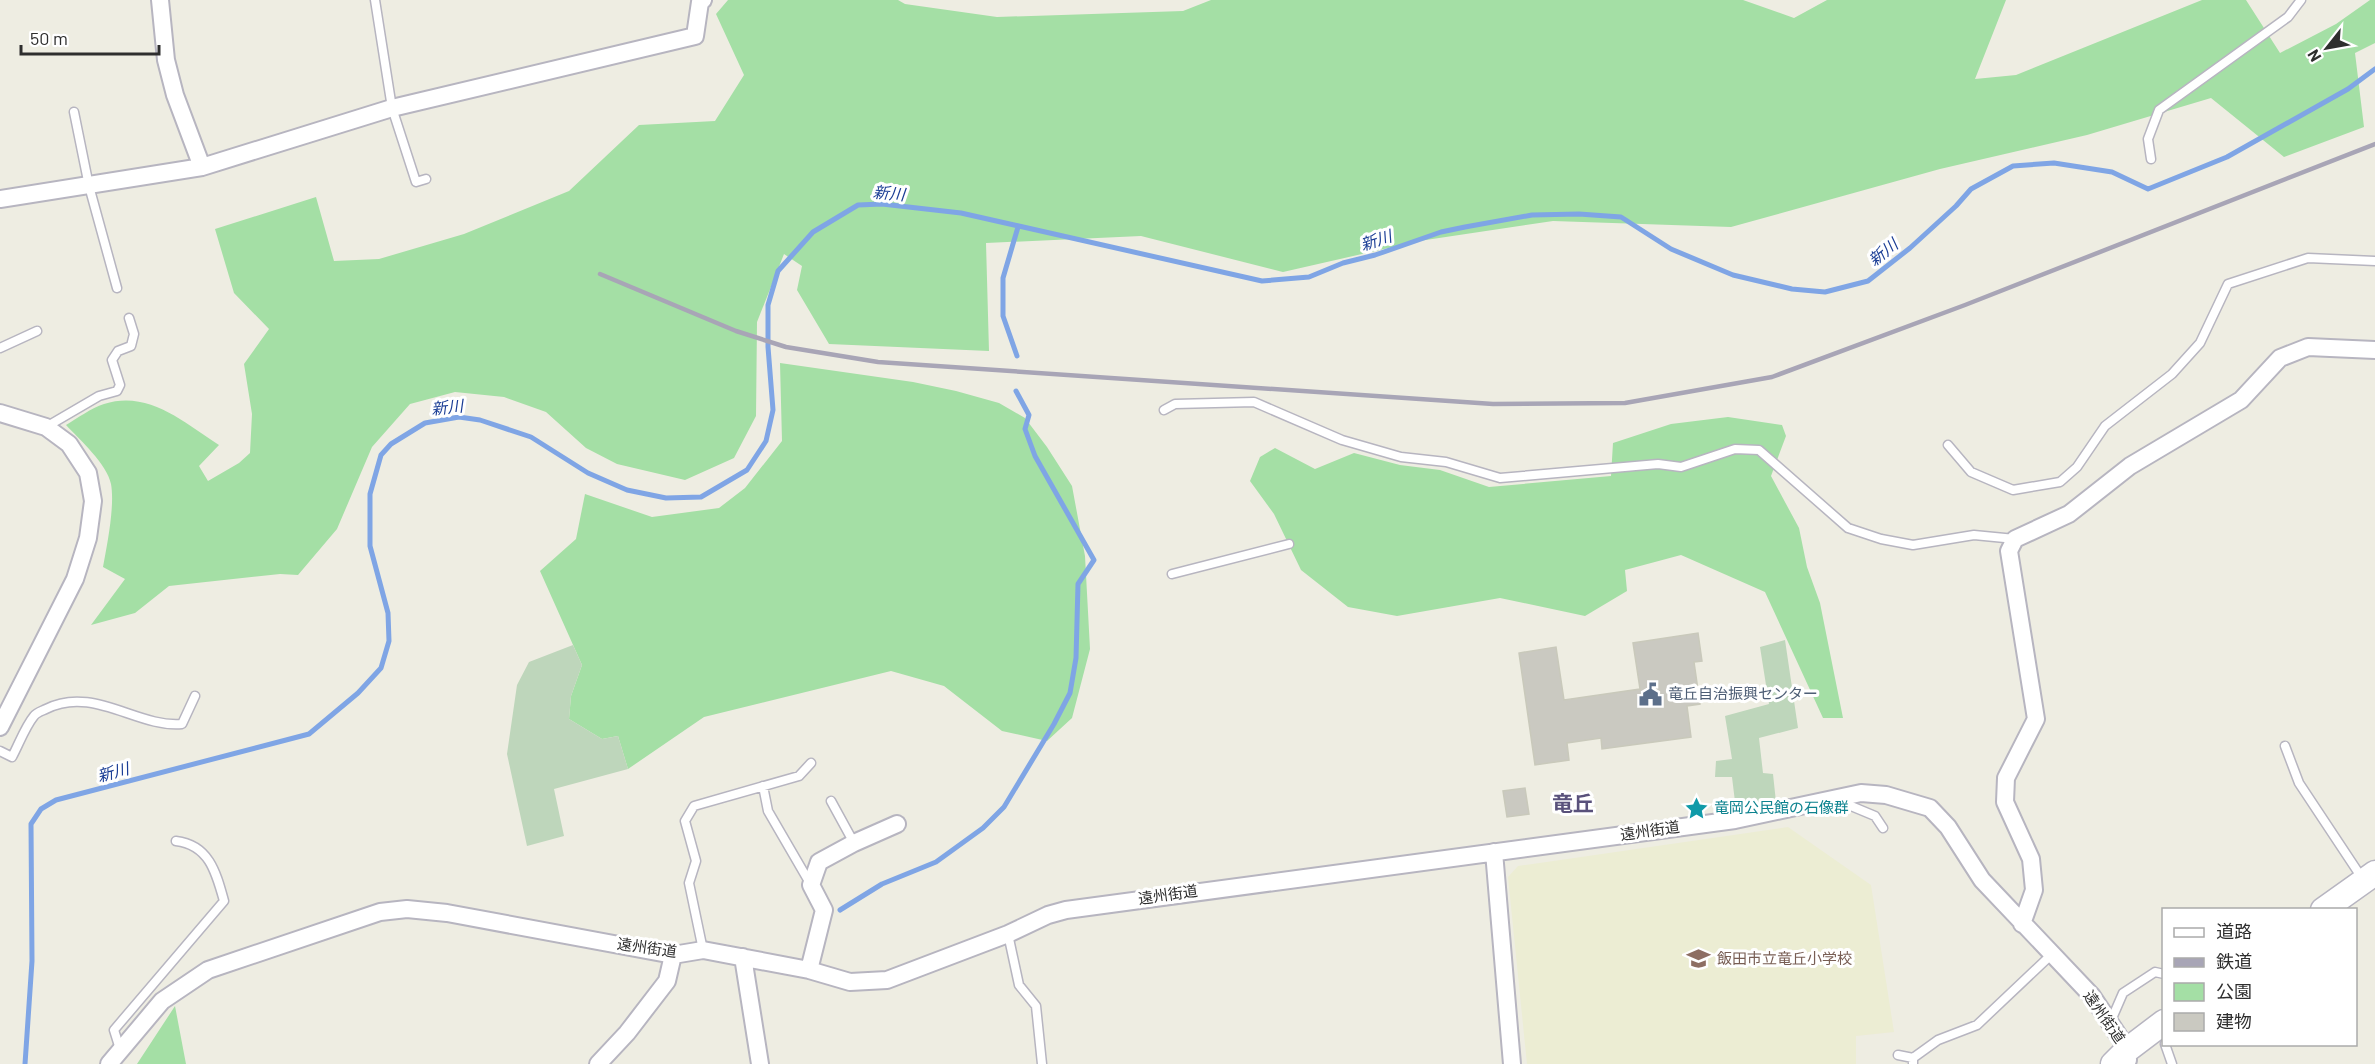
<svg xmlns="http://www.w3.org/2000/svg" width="2375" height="1064" font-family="Barlow,'Noto Sans JP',sans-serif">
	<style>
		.education { fill: #ecedd3 }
		.green { fill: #a4dfa5 }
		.cemetery { fill: #bed6bb }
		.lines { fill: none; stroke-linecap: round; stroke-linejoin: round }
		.stream { stroke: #7fa5e5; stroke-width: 5 }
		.building { fill: #cac9c1; stroke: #c9c9bb; stroke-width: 1.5 }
		.lane-casing { stroke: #b7b5c0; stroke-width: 11 }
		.street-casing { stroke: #b7b5c0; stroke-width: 20 }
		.secondary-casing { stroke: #b7b5c0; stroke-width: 27 }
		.lane { stroke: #fff; stroke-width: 8 }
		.street { stroke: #fff; stroke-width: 16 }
		.secondary { stroke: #fff; stroke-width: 24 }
		.rail { stroke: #a8a5b6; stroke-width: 4.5 }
		.labels { text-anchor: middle; stroke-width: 6; stroke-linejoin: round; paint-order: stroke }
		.service-label { font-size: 15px; fill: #4e5e75; stroke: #fff; text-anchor: start }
		.culture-label { font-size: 15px; fill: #0d838f; stroke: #fff; text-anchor: start }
		.street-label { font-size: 15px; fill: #2e2e2e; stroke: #fff }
		.education-label { font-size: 15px; fill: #785e54; stroke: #fff; text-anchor: start }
		.water-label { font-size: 16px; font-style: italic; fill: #1a3d95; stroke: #fff }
		.district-label { font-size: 21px; font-weight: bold; fill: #59517b; stroke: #fff }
	</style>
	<rect width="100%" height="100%" fill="#eeede2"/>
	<!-- education -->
	<path class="education" d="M1788,827L1871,885L1894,1032L1856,1036V1064H1527L1508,877L1518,866Z"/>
	<!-- green -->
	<path class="green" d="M728,0H898L905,4L997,17L1183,11L1211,0H1743L1794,18L1827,0H2006L1975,79L2016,75L2202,0H2246L2280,53L2336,24L2370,0H2375V43L2355,53L2364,127L2284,157L2211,98L2087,135L1940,169L1731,227L1553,221L1419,241L1283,272L1141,236L986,243L989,351L829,344L797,290L802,266L784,254L757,322L756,416L734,458L685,480L617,464L586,448L546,412L504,397L455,392L410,404L372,447L337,529L298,575L280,574L169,586L135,613L91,625L125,579L103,567C107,545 115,506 111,484C107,464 80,440 66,425C78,418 91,408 104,404C149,390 183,422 219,445L199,466L208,481L239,463L250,453L252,414L244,364L269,329L234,293L215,229L316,197L334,261L379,259L464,234L569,191L639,125L715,121L744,75L716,14Z
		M780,363L913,382L956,391L999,403L1025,418L1047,447L1072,486L1085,556L1090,649L1072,718L1047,741L1002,731L944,686L891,671L704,717L628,769L618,736L602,739L569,719L571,696L582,665L540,571L576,539L585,494L652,517L719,508L745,488L782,441Z
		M1728,417L1782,425L1786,436L1771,476L1799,528L1807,567L1820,603L1843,718H1823L1765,592L1681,555L1625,570L1627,591L1585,616L1500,598L1397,616L1348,607L1301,570L1274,514L1250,481L1260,457L1275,448L1315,469L1354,453L1400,465L1440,470L1489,487L1611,476L1613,443L1671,424Z
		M175,1006L186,1064H137Z"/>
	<!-- cemetery -->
	<path class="cemetery" d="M1785,640L1798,728L1759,738L1763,773L1773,774L1776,802L1736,810L1732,777H1715L1716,761L1732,759L1725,716L1769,704L1760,647Z
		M573,645L582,665L571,696L569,719L602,739L618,736L628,769L554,789L564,836L527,846L507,754L517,685L529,662Z"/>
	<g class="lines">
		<!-- stream -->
		<path class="stream" d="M1017,356L1003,316V278L1018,227
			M840,910L882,884L936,862L983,828L1004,807L1054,724L1070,693L1076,658L1078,584L1094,560L1035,456L1025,429L1029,415L1016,391
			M25,1064L32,961L31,824L41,809L56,800L309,734L358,693L381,668L389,641L388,613L370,546V494L381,455L391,444L425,423L459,417L480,420L531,437L588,473L627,490L666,498L701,497L747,470L766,441L773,410L768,347V305L778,271L813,232L858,205L882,204L961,213L1262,281L1309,277L1343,263L1375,255L1441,232L1465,227L1532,215L1579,214L1621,217L1671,249L1733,275L1792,289L1825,292L1868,281L1910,248L1956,206L1971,189L2013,166L2054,163L2112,172L2148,189L2227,157L2348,89L2375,69"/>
	</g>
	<!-- building -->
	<path class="building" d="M1698,633L1702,661L1694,662L1700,704L1687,706L1691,737L1602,749L1601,738L1567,743L1569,760L1535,765L1519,653L1556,647L1564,700L1640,689L1633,643Z
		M1525,788L1529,814L1507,817L1503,791Z"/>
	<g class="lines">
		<defs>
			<path id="lane" d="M375,0L392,108L416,182L426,179
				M74,112L89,186L117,288
				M2151,159L2148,139L2159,110L2288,17L2301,0
				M0,348L37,331
				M1164,410L1175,404L1254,402L1342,440L1401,457L1446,462L1500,478L1658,464L1681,467L1735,449L1759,450L1848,528L1881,539L1913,545L1974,535L2015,539
				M46,427L99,396L117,391L120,385L112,360L118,351L131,346L134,334L129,318
				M1948,445L1971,472L2013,490L2060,482L2077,467L2105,426L2172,374L2200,343L2228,284L2308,258L2375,261
				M1172,574L1289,544
				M2285,746L2299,783L2362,878
				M0,751L12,757C19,744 25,727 34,716C37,712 42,711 46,709C93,685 137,728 182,724L195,696
				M763,786L768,811L811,885
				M831,801L854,843
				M1839,801L1875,816L1883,828
				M1008,934L1019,985L1036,1006L1042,1064
				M703,950L689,883L696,861L685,821L694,806L799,776L811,763
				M2110,1023L2123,993L2155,972L2164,974
				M2165,1044L2172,1064
				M120,1049L114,1030L224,901C216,872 209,845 176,841
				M1898,1055L1913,1058
				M1913,1064V1058L1938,1040L1977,1025L2051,955"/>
			<path id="street" d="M160,0L166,60L175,95L202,167
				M0,199L202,167L392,108L695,36L700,2L703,0
				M0,413L46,427L69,444L88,473L93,501L88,538L75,579L0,727
				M1494,852L1512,1064
				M2022,924L2034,890L2031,859L2005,802L2006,778L2036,719L2009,551L2015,539L2069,514L2130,466L2241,400L2280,358L2308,347L2375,350
				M743,957L760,1064
				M809,970L824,910L811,885L819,862L854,843L897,824
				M109,1064L162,1001L208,970L380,912L407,909L447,913L673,955L703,950L809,970L850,982L887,980L1008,934L1048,915L1066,910L1735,820L1861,793L1886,795L1930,808L1948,827L1982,880L2092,996L2120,1038L2127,1050L2128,1060
				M598,1064L627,1033L667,981L673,955"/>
			<path id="secondary" d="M2323,910L2375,873
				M2113,1064L2127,1050L2164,1022"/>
		</defs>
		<!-- lane casing -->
		<use href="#lane" class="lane-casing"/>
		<!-- street casing -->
		<use href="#street" class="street-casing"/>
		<!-- secondary casing -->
		<use href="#secondary" class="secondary-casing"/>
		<!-- lane -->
		<use href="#lane" class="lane"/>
		<!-- street -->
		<use href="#street" class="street"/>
		<!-- secondary -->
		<use href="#secondary" class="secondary"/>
		<!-- rail -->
		<path class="rail" d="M600,274L736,331L786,347L878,362L1493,404L1625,403L1772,377L1965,305L2375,144"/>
	</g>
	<!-- icons -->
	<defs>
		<symbol id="civic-bare" viewBox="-9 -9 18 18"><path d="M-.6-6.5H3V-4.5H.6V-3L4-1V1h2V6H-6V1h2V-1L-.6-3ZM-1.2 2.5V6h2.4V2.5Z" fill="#5c6f8a" stroke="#fff" stroke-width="2.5" paint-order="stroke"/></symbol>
		<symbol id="sight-bare" viewBox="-9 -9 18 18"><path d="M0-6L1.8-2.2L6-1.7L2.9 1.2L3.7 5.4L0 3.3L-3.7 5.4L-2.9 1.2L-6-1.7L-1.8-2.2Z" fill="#0f9aa8" stroke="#fff" stroke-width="2.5" paint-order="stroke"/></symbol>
		<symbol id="school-bare" viewBox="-9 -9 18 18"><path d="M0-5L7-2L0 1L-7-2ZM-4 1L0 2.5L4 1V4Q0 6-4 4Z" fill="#8d6e63" stroke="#fff" stroke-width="2.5" paint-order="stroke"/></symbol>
	</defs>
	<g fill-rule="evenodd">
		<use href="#civic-bare" x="1634" y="678" width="33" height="33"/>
		<use href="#sight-bare" x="1680" y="792" width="33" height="33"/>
		<use href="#school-bare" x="1682" y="942" width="33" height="33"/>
	</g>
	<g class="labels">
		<!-- service labels -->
		<g class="service-label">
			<text x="1668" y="699">竜丘自治振興センター</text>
		</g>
		<!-- culture labels -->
		<g class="culture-label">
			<text x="1714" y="813">竜岡公民館の石像群</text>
		</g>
		<!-- street labels -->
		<g class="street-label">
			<text transform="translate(1650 831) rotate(-8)" y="5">遠州街道</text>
			<text transform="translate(1168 895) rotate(-8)" y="5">遠州街道</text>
			<text transform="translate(647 948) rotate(8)" y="5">遠州街道</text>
			<text transform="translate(2104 1017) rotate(55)" y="5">遠州街道</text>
		</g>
		<!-- education labels -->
		<g class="education-label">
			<text x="1717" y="964">飯田市立竜丘小学校</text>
		</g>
		<!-- water labels -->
		<g class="water-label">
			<text transform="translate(889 193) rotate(5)" y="6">新川</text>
			<text transform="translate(1376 240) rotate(-18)" y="6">新川</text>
			<text transform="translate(1883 252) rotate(-39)" y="6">新川</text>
			<text transform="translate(447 407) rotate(-6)" y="6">新川</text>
			<text transform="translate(113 772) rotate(-15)" y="6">新川</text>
		</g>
		<!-- district labels -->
		<g class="district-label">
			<text x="1573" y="811">竜丘</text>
		</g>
	</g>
	<!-- legend -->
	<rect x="2162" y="908" width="195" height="138" fill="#ffffff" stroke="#ababab" stroke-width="1.5"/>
	<rect x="2174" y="928" width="30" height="9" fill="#ffffff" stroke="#ababab" stroke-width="1.5"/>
	<text x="2216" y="938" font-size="18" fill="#2e2e2e">道路</text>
	<rect x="2174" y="958" width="30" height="9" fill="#a8a5b6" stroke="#ababab" stroke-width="1.5"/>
	<text x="2216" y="968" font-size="18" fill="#2e2e2e">鉄道</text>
	<rect x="2174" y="983" width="30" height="18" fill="#a4dfa5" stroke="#ababab" stroke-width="1.5"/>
	<text x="2216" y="998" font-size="18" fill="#2e2e2e">公園</text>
	<rect x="2174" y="1013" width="30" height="18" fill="#cac9c1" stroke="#ababab" stroke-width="1.5"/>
	<text x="2216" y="1028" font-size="18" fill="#2e2e2e">建物</text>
	<!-- north arrow -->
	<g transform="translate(2327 48) rotate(239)" stroke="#ffffff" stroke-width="4.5" paint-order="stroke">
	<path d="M0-4.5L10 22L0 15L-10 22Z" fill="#2e2e2e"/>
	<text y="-9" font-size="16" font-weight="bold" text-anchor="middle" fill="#2e2e2e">N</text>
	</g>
	<!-- scale -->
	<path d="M21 45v9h138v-9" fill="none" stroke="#2e2e2e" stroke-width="3"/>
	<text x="30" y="45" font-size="18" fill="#2e2e2e" stroke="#ffffff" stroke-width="4.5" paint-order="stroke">50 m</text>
</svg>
